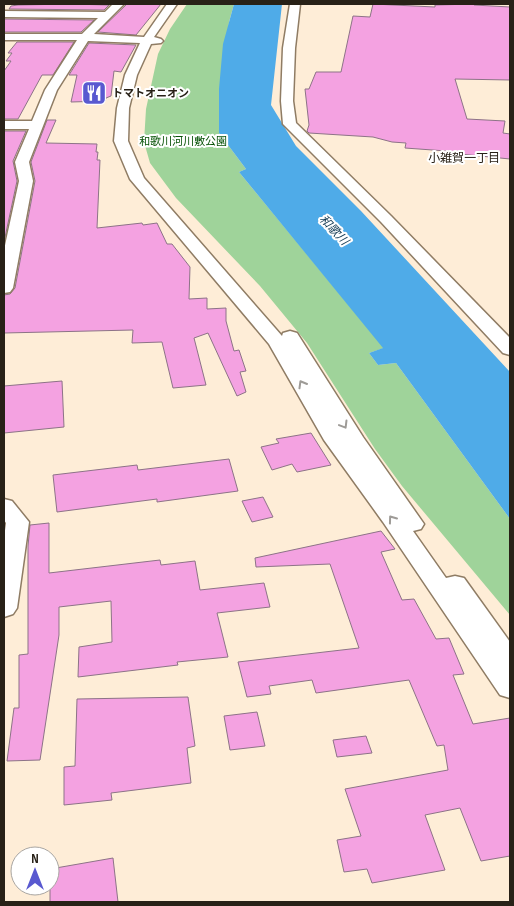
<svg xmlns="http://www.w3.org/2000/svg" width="514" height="906" font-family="'Sofia Sans Condensed','Noto Sans JP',sans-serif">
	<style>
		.green { fill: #9fd39a }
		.water { fill: #4fabe8 }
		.building { fill: #f4a2e1; stroke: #8d7387 }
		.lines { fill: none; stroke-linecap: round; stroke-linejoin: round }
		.minor-casing { stroke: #8f7c64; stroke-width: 3 }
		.minor { fill: #fff; fill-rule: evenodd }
		.oneway { stroke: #9e9b97 }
		.labels { text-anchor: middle; stroke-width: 4; stroke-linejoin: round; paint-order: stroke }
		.far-poi-label { font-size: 11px; font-weight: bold; fill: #282117; stroke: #fff; text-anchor: start }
		.far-park-label { font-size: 11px; fill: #075206; stroke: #fff }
		.far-neighbourhood-label { font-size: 12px; fill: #282117; stroke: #fff }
		.far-water-label { font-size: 12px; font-style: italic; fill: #113851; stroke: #fff }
	</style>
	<rect width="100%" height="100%" fill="#feedd7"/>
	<!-- green -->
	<path class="green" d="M187,4H234L229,22L219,133L246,169L239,172L384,348L369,353L378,365L396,363L510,519V615L402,486L375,449L307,343L260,286L176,198L150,163L144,142L146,109L158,54L170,29Z"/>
	<!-- water -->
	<path class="water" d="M234,4H282L271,105L296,146L361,211L510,372V519L396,363L378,365L369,353L383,348L239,172L246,169L219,133V89L223,44Z"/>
	<!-- building -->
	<path class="building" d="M70,4L109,5L104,10L9,9L11,6L18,5Z
		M127,4H161L136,35L98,32Z
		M373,4L435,7V5L474,4V5L510,7V80L455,79L467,119L505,121L503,133L510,134V159L460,154V152L405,148L406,143L392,142L373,137L309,133L307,131L309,125L305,89H309L316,72H341L353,16L370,17Z
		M4,19L94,20L81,32H4Z
		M17,42H74L53,75H42L18,119H4V71L11,61H6L12,53H8Z
		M89,43L136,45L121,72L114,71L111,96L106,98L105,101L71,102L77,75H69Z
		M47,120H56L46,143L97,144L96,152H98L97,160H100L97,228L142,223L143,225L157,223L167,244H172L190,267L189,299L207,298V309L226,308V321L234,351L239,350L246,371L240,372L246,392L237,396L208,333L194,338L206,385L173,388L162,342L132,343L133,330L4,333V295L10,294L15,288L35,181L31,162Z
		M4,131H26L13,161L17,181L4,242Z
		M62,381L64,427L4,433V386Z
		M311,433L331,465L297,472L292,464L272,470L261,447L279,443L276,439Z
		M229,459L238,491L157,502V499L57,512L53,475L137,465L138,470Z
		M263,497L273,517L252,522L242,501Z
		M49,523V573L160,560L161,565L195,561L200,590L264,583L270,607L217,613L228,657L177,662L178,665L78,677L79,647L112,642L111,601L59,607V635L40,760L7,761L14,708H19V655L28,654V546L30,525Z
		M381,531L395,549L381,552L402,600L414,599L436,639L449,638L464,674L453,675L473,724L510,718V856L481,861L460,808L425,815L445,870L372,883L367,869L344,872L337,840L361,836L345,789L448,770L444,745L437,746L409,680L316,693L312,680L269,686L271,694L247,697L238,662L359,648L330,564L256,567L255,558Z
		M188,697L195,746L187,748L191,783L111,793L112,800L64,805V767L75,766L77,699Z
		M257,712L265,746L230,750L224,716Z
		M366,736L372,753L337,757L333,740Z
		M113,858L118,902H50V869Z"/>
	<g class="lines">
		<defs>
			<path id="minor" d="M113,4H124L94,34L144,37L167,4H177L154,37L161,39L163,41L161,43L151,44L137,75L129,108L128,141L144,178L282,336L283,333L290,331L297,333L363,437L424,524L421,529L413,531L446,578L455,576L464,578L510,642V698L500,695L383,522L324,440L269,344L130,179L114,141L117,108L125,75L140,43L88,41L57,90L29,162L33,181L13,288L10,292L4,293V250L19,181L15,162L29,129H4V121H32L45,90L77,40H4V34H82L98,18L4,17V11L105,12Z
				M290,4H300L295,48L293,101L296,123L391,216L510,338V355L503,353L381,222L283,124L281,101L283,48Z
				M4,499L12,501L29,522L17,608L13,614L4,617V538L6,523L4,520Z"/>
		</defs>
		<!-- minor casing -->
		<use href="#minor" class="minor-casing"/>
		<!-- minor -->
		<use href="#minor" class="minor"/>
	</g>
	<!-- one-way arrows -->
	<defs><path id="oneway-chevron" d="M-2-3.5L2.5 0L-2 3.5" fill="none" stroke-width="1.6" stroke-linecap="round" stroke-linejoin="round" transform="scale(1.25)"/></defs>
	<g class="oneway">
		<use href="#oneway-chevron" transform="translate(302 384) rotate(-120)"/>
		<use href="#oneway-chevron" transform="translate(344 425) rotate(59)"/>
		<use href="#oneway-chevron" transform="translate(392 519) rotate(-126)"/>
	</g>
	<!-- icons -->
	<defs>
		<symbol id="restaurant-square" viewBox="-11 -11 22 22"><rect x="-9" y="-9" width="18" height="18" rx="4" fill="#5959d0" stroke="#fff"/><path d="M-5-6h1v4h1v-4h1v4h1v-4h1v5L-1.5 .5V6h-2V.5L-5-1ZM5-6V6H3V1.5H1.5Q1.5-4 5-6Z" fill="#fff"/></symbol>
	</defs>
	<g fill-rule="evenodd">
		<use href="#restaurant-square" x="80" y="79" width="28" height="28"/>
	</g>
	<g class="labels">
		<!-- far-poi labels -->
		<g class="far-poi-label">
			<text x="112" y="97">トマトオニオン</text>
		</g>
		<!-- far-park labels -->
		<g class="far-park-label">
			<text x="183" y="145">和歌川河川敷公園</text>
		</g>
		<!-- far-neighbourhood labels -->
		<g class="far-neighbourhood-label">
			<text x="464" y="162">小雑賀一丁目</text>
		</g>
		<!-- far-water labels -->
		<g class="far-water-label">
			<text transform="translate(334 230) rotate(47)" y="4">和歌川</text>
		</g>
	</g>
	<!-- border -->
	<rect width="514" height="906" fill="none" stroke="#282117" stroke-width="10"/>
	<!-- north arrow -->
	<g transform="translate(35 871)"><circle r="24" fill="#ffffff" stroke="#a9a6a2"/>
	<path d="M0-4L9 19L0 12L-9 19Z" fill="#5959d0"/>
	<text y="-8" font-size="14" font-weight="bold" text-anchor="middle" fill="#282117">N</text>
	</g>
</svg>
